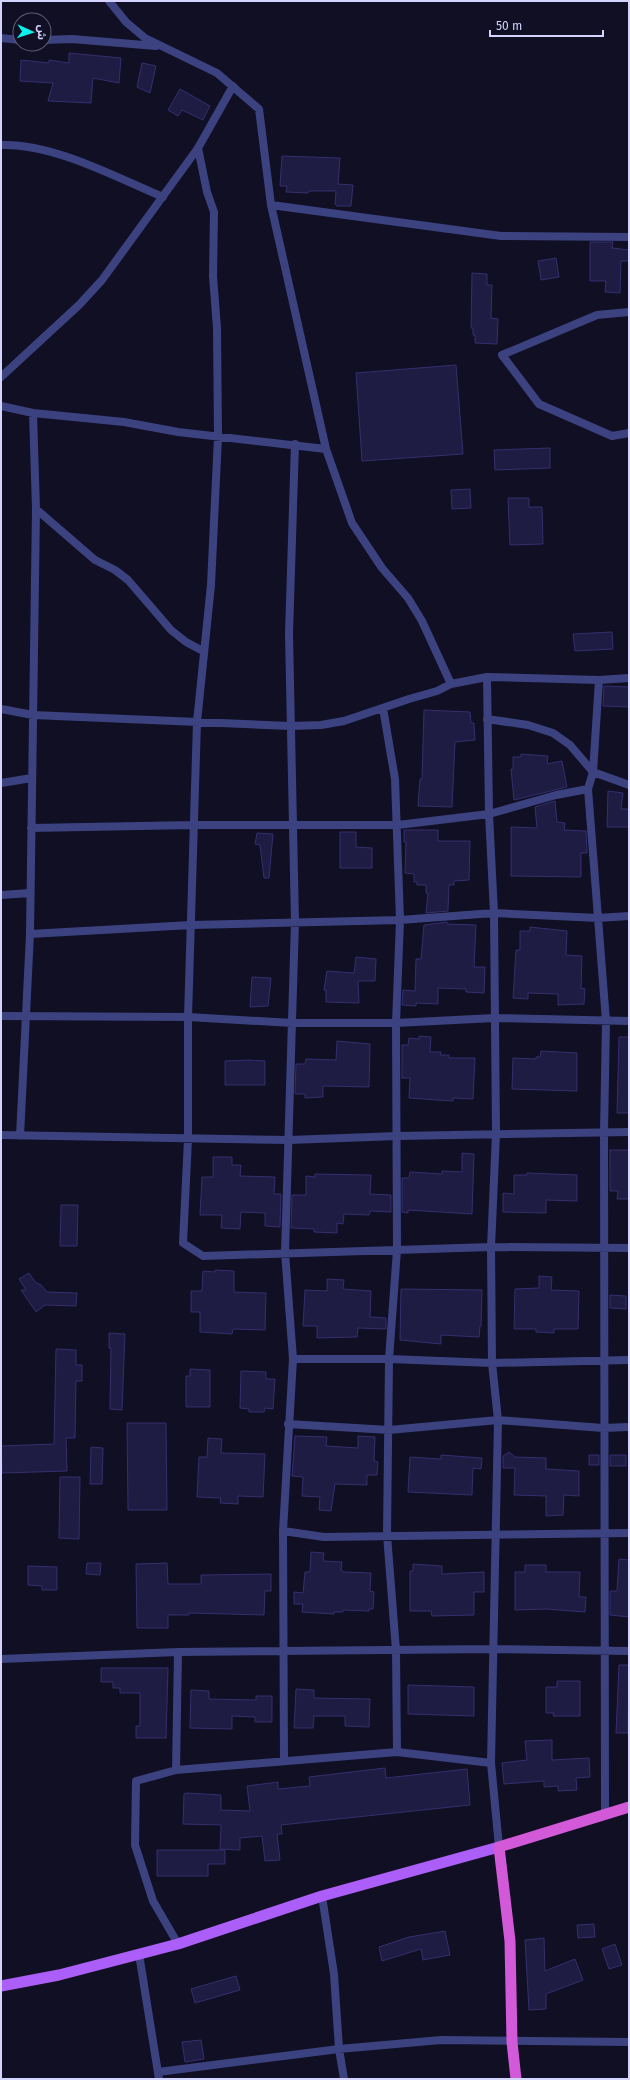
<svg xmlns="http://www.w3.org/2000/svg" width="630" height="2080" font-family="'Fira Sans','Noto Sans Arabic',sans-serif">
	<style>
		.building { fill: #1f1c43; stroke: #342f6e }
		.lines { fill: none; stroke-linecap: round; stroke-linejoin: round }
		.minor { stroke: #3c4280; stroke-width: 8 }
		.primary { stroke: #ac5ff8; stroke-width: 11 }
		.trunk { stroke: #d259d8; stroke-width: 11 }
	</style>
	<rect width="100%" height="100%" fill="#100f23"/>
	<!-- building -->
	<path class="building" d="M69,53L121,58L119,83L93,78L91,103L48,101L53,83L20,81L21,60L49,63V60L69,63Z
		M142,63L156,66L150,93L137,87Z
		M180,89L210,106L203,120L182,110L178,116L168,110Z
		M282,156L340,158L338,184L353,185L351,206H337L335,204L336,191H309L308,193L286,192L287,186H280Z
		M590,242H613L612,248L629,250V261H621L620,293L605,292L606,281H590Z
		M556,258L559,277L541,280L538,261Z
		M472,273L487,274V285H492L491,318L498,319L497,344L475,343V335H473V328H471Z
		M456,365L463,454L362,461L356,373Z
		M550,448V468L495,470L494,450Z
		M470,489L471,508L452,509L451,490Z
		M508,498H529V507H542L543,544L510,545Z
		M612,632L613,649L575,651L573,634Z
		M604,686L629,687V707L603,706Z
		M424,710L470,712L471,723H474L475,740L455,742L452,807L418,806L420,779H422Z
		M521,754L548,756L547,764L562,761L567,787L514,800L511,769H513V757H521Z
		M608,791L623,793L621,809H629V827H607Z
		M555,801L557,822L565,823L564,830L586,831L587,853H581V877L511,876V827L537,828L535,807Z
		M404,830H438V841H470L469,880L454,881V885H449L448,911L426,913L428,893H426V885H417V882H414V874L405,873L406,842H404Z
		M340,832H356V847L372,848V868H340Z
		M257,833L273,834L269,878H264L260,845L255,844Z
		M447,922V924L476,925L474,967H485L484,993L466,992V989L438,988V1004L416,1003V1006L402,1005L403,990L415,991L416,959H421L424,925Z
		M530,927L567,931L566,955L582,956L581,988L585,989L584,1004L558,1005V994L528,993V999L513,998L516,950H520V931H530Z
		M356,957L376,959L375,981H358L359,1003L326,1002V990H324L327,971L354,973Z
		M252,977L271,978L268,1006L250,1007Z
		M419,1036L431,1037L430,1052H441L440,1055H449V1058H475L473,1099L453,1098V1101L409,1098L410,1078H402V1045H408L409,1038L419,1039Z
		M619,1037H629V1113H617Z
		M337,1041L370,1044L369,1087L323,1086V1097L305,1098V1094H295L296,1064H305L306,1059L336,1060Z
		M541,1051L577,1053V1091L512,1089L513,1058L536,1059V1057H540Z
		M249,1060L265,1061V1085H225V1061Z
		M610,1150H629V1199H617L618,1191H610Z
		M462,1153L474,1154L472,1214L408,1210V1213L402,1212V1178H409L410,1172L442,1174V1171L462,1172Z
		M213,1157H232V1165H241L240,1176L275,1177L274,1194H281L280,1227L265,1226V1213L241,1212L240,1229L221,1228L222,1215H200L202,1177H213Z
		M527,1173L577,1175V1201L546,1200V1213L503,1212V1193L514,1194V1175H527Z
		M315,1174L371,1175L370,1194L391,1195V1212L370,1211L369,1215L344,1214L343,1224L337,1223V1233L314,1232V1229L291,1228L292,1195H306V1176L315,1177Z
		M61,1205H78L77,1246H60Z
		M215,1270L234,1271V1292L266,1293L265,1330L233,1329L232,1334L200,1332V1312H191V1291H202L203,1271L215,1272Z
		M29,1273L35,1282L41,1285L47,1292L77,1293L76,1306L45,1305L36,1312L21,1290H26L19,1279Z
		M539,1276L552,1277L551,1290L579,1291L578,1329H554V1333L536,1332V1329H514L515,1289L539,1288Z
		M327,1279L344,1280L343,1289L371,1291L370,1317L386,1318V1329L358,1328L357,1337L317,1338V1326H303L305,1290L327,1291Z
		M401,1289L482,1290L481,1326H480L479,1337L441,1335V1344L400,1340Z
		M610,1295L626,1296V1309L610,1308Z
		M109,1333L125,1334L122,1410L110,1409L111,1348H109Z
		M56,1349L76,1350V1365H82V1381H76L75,1438H66L67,1471L2,1473L1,1446L54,1444Z
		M190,1369L210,1370V1407H186V1376H190Z
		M241,1371L266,1372V1379H275L273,1409L265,1408L264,1412H249V1409L240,1408Z
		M127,1423H166L167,1510H128Z
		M295,1436L327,1437L326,1446L358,1448V1436L375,1437L374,1461L378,1462L377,1475H367V1485L335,1484L331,1511L319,1510L320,1497L302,1496L303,1477L292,1476Z
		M208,1438L222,1439L221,1453L265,1454L263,1497L238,1496V1504L220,1503L221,1498L197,1497L199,1457H207Z
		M91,1447L103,1448L102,1484H90Z
		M509,1452L515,1457L546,1458V1469L579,1471V1496L564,1495L563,1515L546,1516V1496L514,1495L515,1468H503V1456Z
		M441,1455L482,1458L481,1469L473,1468L472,1495L408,1492L410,1457L441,1459Z
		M589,1455H599V1465H589Z
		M610,1455H626V1466H610Z
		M60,1477H80L79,1539L59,1538Z
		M311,1552L324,1553L323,1561L342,1562L341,1570L344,1572L371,1573L370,1591L374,1592L373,1609H369V1611L343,1610V1612H334V1614L302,1612L303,1604H294V1592L303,1593L305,1572H310Z
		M619,1559L629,1560V1617L610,1615V1591H617Z
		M87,1563H101L100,1575L86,1574Z
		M167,1563L168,1584H201V1575L271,1574V1591H265L264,1615L189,1613V1615H168V1628H137L136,1564Z
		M413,1564L442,1566V1574L484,1572V1592H474V1615L432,1616L431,1611H410V1571H413Z
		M525,1565H546V1572H580L579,1597H586L585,1612L546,1609L515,1610V1572H525Z
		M28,1566L57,1567V1590H42V1586L28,1585Z
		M619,1665H629L628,1733H616Z
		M101,1668H168L166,1738H136V1726H140V1693H120V1688H113V1682H101Z
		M557,1681H580V1716H553L554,1713H546V1687H557Z
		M408,1685L474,1687V1716L408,1714Z
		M296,1689L314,1690V1698L370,1699L369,1727L345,1726V1716H314L313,1728H294Z
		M191,1690L209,1691V1699L256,1700V1696H272V1722H255V1717L232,1716V1729L190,1728Z
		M552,1740V1760L589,1758L590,1777L576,1778L577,1790L558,1791V1786L544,1787V1781L504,1784L502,1763L527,1760L525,1741Z
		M385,1768L386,1778L467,1769L470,1805L281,1825L282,1834H277L280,1860L265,1861L262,1836L240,1838V1850L220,1849L221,1825L183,1824L184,1794L187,1793L221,1795V1810L250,1811L247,1786L278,1782V1789L310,1786L309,1777Z
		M157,1850H225V1864H208V1876H157Z
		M594,1924L595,1937L578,1938L577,1925Z
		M445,1931L450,1955L423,1960L421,1949L382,1961L379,1947L409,1937Z
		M544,1938L545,1971L575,1959L583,1980L546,1994V2009L529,2010L525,1940Z
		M615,1944L622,1965L609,1969L602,1949Z
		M236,1976L240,1990L195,2003L191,1989Z
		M201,2040L204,2059L185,2062L182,2042Z"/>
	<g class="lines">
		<!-- minor -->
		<path class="minor" d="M109,1L126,22L145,38L217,73L259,109L271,205L326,449L352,523L382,568L408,598L422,621L451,684
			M1,38L20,40
			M44,40L72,39L156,46
			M1,145C53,143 115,177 163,197
			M198,148L207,192L214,212L213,276L217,328L218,437L211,585L197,722L188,1017V1139L183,1243L203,1256L491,1247L629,1248
			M271,205L501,236L629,237
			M629,312L597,315L502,355L539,404L612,436L629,433
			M1,377L79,305L102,280L198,148L233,86
			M1,406L33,413L124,422L178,432L326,449
			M36,509L95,560L115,570L128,580L171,630L186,642L203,651
			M487,677L489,814L494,913L496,1134L491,1247L492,1363L498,1420L491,1763L499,1847
			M599,680L593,772L588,789L606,1021L604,1132L605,1814
			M383,708L395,779L400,920L396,1023L397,1250L389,1359L387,1535L396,1650L397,1752
			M1,709L33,715L290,726L321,725L344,721L409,699L437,691L451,684L487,677L599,680L629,678
			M487,719L528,725L553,733L570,745L593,772L629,785
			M1,783L32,778
			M31,828L193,825H398L489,814L556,795L588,789
			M1,895L30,893
			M30,934L191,925L400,920L494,913L598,918L629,916
			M1,1016L188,1017L293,1023H396L494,1018L629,1021
			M1,1135L289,1140L398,1136L629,1132
			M20,1136L30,934L36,509L33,413
			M293,1359H389L492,1363L629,1360
			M288,1424L389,1430L498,1420L603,1428L629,1427
			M283,1531L324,1537L629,1533
			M178,1652L176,1770L136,1781L135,1845L153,1901L178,1944
			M1,1659L178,1652L493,1649L629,1651
			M284,1761L283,1531L293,1359L285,1252L295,922L289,634L295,444
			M176,1770L397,1752L491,1763
			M322,1896L334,1974L339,2049L344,2079
			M139,1954L159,2079
			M158,2072L339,2049L441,2040L629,2042"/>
		<!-- primary -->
		<path class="primary" d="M1,1986L59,1975L178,1944L322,1896L499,1847"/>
		<!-- trunk -->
		<path class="trunk" d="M516,2079L512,2042L510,1941L499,1847L629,1807"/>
	</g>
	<!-- border -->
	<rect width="630" height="2080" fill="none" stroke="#d3d3fd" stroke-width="4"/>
	<!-- north arrow -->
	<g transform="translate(32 32) rotate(93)"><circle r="19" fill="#100f23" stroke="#5e5d7a"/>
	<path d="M0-3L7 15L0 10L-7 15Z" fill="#0af2ed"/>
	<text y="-6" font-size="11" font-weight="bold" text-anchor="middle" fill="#d3d3fd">ش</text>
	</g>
	<!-- scale -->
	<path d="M490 30v6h113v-6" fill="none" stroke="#d3d3fd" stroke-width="2"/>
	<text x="496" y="30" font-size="12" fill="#d3d3fd" stroke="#100f23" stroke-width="3" paint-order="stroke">50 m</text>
</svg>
